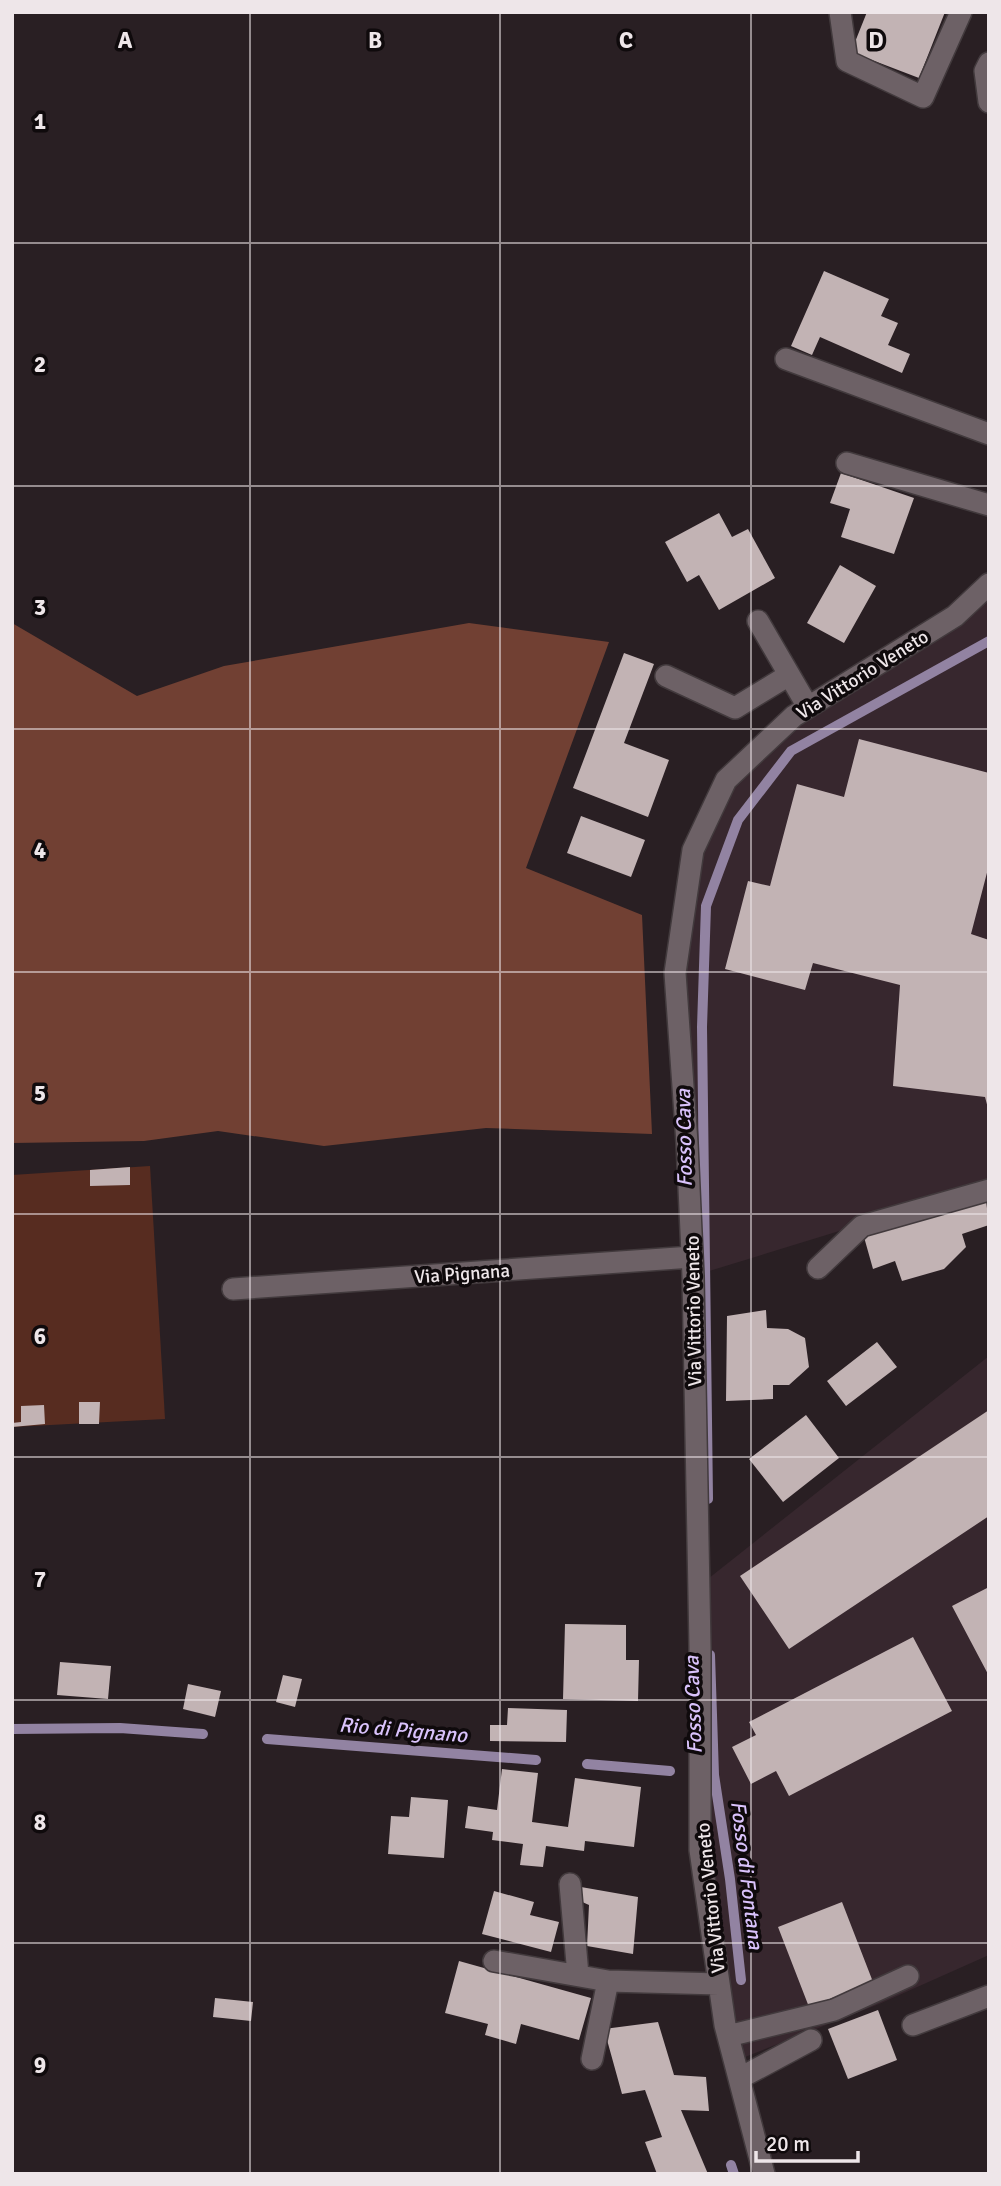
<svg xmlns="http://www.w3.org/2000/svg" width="1001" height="2186" font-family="Signika,sans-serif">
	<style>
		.built { fill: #37272e }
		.green { fill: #572c20 }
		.forest { fill: #714033 }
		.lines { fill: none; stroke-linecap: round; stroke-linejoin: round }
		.stream { stroke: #9283a2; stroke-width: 10 }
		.building { fill: #c2b3b4 }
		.minor-casing { stroke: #423a3d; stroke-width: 24 }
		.minor { stroke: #6d6166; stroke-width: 21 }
		.grid { fill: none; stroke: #eee6e9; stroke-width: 2; stroke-opacity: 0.55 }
		.labels { text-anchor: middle; stroke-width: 7; stroke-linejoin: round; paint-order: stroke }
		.street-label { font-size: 19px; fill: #eee6e9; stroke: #0f0a0c }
		.water-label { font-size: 21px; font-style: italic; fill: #d9c2fb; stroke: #0f0a0c }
		.grid-label { font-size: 23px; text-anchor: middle; font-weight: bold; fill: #eee6e9; stroke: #0f0a0c; stroke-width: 7; stroke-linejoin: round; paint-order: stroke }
	</style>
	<rect width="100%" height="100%" fill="#291f23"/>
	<!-- built -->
	<path class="built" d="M989,584V1185L693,1276L675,973L693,850L726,780L794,716Z
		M989,1356V1955L879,2004L735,2061L700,1850L699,1586Z"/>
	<!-- green -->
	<path class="green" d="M150,1166L165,1419L12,1427V1175Z"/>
	<!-- forest -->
	<path class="forest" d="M12,623L137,696L224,666L469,623L609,642L526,868L642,915L652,1134L486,1128L324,1146L218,1131L144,1141L12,1143Z"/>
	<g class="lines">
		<!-- stream -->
		<path class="stream" d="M708,1499L702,1027L706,906L738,820L791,751L989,641
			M710,1655L714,1775L730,1879L741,1980
			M12,1729L120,1728L203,1734
			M267,1739L536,1760
			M587,1764L670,1771
			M731,2165L734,2174"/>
	</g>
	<!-- building -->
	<path class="building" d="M867,12H945L919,78L851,52Z
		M824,271L889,299L881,316L898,323L888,345L910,354L902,373L820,337L812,355L791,346Z
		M841,473L914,498L894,554L841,537L850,509L830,503Z
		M719,513L732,537L748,529L775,578L719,610L699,575L687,582L665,542Z
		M840,565L876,586L844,643L807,623Z
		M624,653L654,664L624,743L669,760L648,817L573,788Z
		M859,739L989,773V865L971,934L989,940V1112L985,1097L893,1086L900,985L813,963L805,990L725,969L748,881L770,886L797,784L844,797Z
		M581,816L645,840L631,877L567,853Z
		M130,1167V1185L90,1186V1170Z
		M986,1200L989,1225L962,1234L966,1247L944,1269L902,1281L895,1261L873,1269L864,1237Z
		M766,1310L767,1328L788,1329L805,1338L809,1367L789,1385H773V1399L726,1401L727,1316Z
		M877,1342L897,1367L846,1406L827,1381Z
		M79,1402H100L99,1424H79Z
		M44,1405L45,1424L12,1427V1423L21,1422V1406Z
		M989,1410V1516L789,1649L740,1576Z
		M806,1415L839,1458L783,1502L749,1459Z
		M989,1587V1676L952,1606Z
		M565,1624L626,1625V1660H639L638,1701L563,1699Z
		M913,1637L952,1711L789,1796L776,1771L751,1784L732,1747L756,1735L749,1722Z
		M60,1662L111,1666L108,1699L57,1695Z
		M283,1675L302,1679L295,1707L276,1702Z
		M188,1684L221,1691L215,1717L183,1709Z
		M508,1708L567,1710L566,1742L490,1741V1725H507Z
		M502,1769L538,1773L532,1822L568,1827L575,1778L641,1787L634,1847L585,1841L584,1851L546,1846L543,1867L520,1865L523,1844L492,1840L493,1832L465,1828L468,1806L497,1810Z
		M411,1797L448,1800L444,1858L388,1854L391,1816L409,1817Z
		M581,1887L638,1897L633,1954L587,1946L589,1905L580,1901Z
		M494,1891L534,1902L530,1915L559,1922L551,1952L482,1934Z
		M842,1902L873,1982L809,2007L778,1927Z
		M459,1961L591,1998L579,2040L521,2024L516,2044L485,2035L488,2024L445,2013Z
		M215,1998L253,2002L251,2021L213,2017Z
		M878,2010L897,2060L848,2079L828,2029Z
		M658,2022L674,2075L706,2077L709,2111L681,2110L708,2174H657L645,2142L662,2137L645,2090L622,2094L604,2029Z"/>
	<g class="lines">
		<defs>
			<path id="minor" d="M840,12L847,61L923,97L961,12
				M989,63L985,71L989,102
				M786,359L989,434
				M847,463L989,505
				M758,621L808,707
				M666,676L735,708L789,675
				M818,1268L862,1226L989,1190
				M233,1289L692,1257
				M570,1884L578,1975
				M494,1961L608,1981L719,1984
				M913,2025L989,1996
				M728,2036L834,2010L908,1976
				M592,2059L608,1981
				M740,2078L811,2040
				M764,2174L725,2025L700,1850V1647L693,1276L687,1143L675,973L693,850L726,780L794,716L955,616L989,584"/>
		</defs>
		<!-- minor casing -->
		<use href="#minor" class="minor-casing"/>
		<!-- minor -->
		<use href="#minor" class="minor"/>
	</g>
	<!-- grid -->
	<path class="grid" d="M250,12V2174M500,12V2174M751,12V2174M12,243H989M12,486H989M12,729H989M12,972H989M12,1214H989M12,1457H989M12,1700H989M12,1943H989"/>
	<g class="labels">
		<!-- street labels -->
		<g class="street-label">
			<text transform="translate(862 674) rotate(-32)" y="7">Via Vittorio Veneto</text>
			<text transform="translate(462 1273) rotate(-4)" y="7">Via Pignana</text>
			<text transform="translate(693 1311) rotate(-91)" y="7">Via Vittorio Veneto</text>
			<text transform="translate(710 1898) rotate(-96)" y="7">Via Vittorio Veneto</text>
		</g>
		<!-- water labels -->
		<g class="water-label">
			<text transform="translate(684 1138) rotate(-91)" y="7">Fosso Cava</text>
			<text transform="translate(693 1705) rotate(-92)" y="7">Fosso Cava</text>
			<text transform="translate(403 1730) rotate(5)" y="7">Rio di Pignano</text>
			<text transform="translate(747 1875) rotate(83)" y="7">Fosso di Fontana</text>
		</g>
	</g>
	<g class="grid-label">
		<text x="125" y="48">A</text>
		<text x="375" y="48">B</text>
		<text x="626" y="48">C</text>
		<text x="876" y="48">D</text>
		<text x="40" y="129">1</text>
		<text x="40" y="372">2</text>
		<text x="40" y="615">3</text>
		<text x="40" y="858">4</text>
		<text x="40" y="1101">5</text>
		<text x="40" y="1344">6</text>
		<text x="40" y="1587">7</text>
		<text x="40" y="1830">8</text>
		<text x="40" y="2073">9</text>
	</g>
	<!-- border -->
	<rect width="1001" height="2186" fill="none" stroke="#eee6e9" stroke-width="28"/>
	<!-- scale -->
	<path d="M756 2151v10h102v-10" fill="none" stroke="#eee6e9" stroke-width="3.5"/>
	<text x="766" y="2151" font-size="21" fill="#eee6e9" stroke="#0f0a0c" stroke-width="5" paint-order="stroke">20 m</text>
</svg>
